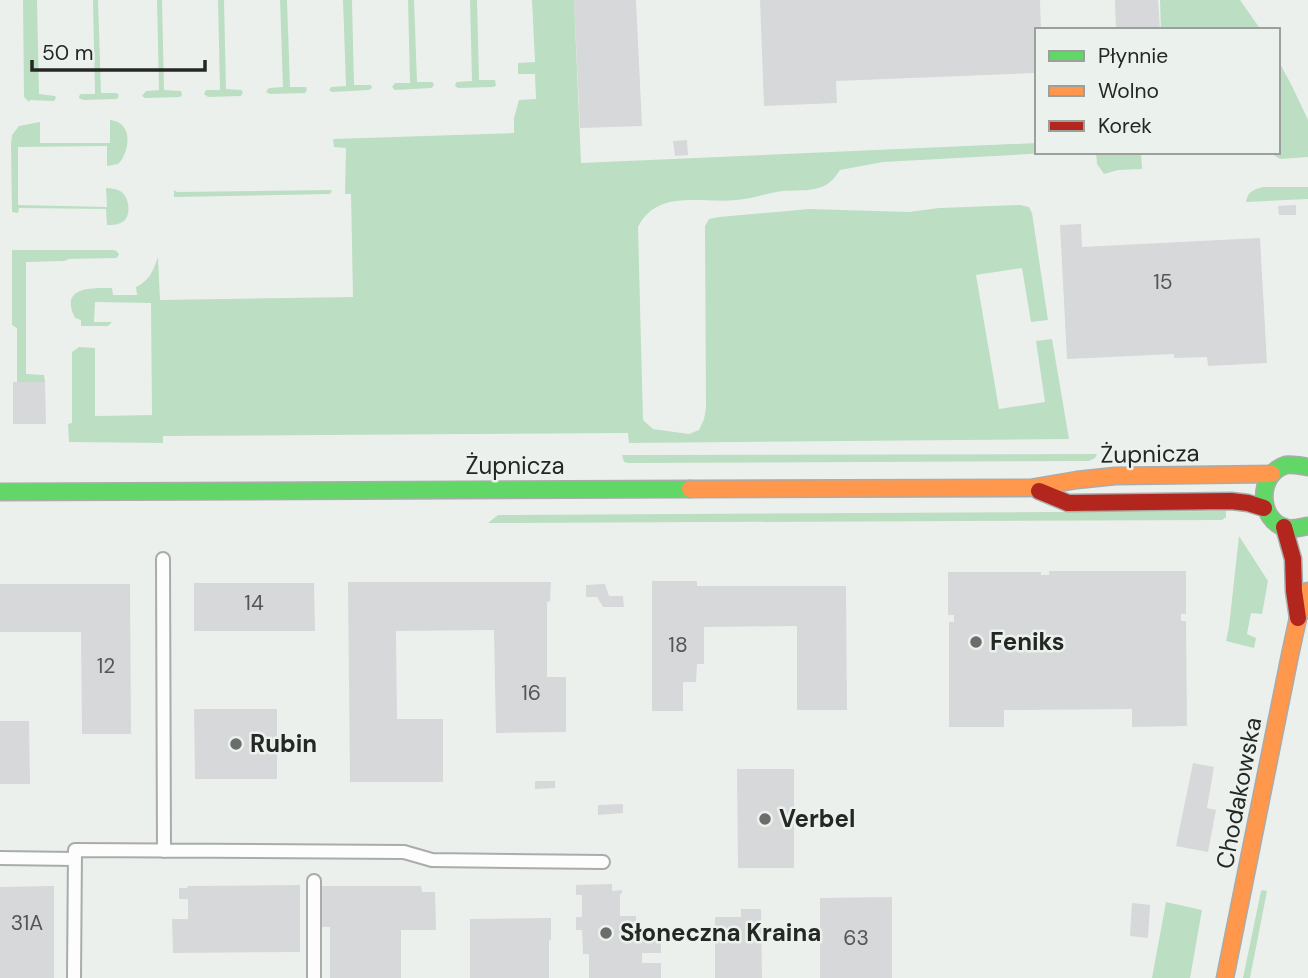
<svg xmlns="http://www.w3.org/2000/svg" width="1308" height="978" font-family="'DM Sans',sans-serif">
	<style>
		.green { fill: #bcdec2 }
		.building { fill: #d7d8d9 }
		.lines { fill: none; stroke-linecap: round; stroke-linejoin: round }
		.lane-casing { stroke: #a9acaa; stroke-width: 16 }
		.fast-casing { stroke: #a9acaa; stroke-width: 19 }
		.slow-casing { stroke: #a9acaa; stroke-width: 19 }
		.jam-casing { stroke: #a9acaa; stroke-width: 19 }
		.lane { stroke: #fcfdfc; stroke-width: 12 }
		.fast { stroke: #63d668; stroke-width: 16 }
		.slow { stroke: #ff974d; stroke-width: 16 }
		.jam { stroke: #b3261e; stroke-width: 16 }
		.poi-dot { fill: #6b6d6b; stroke: #ebf1ec; stroke-width: 2.5 }
		.labels { text-anchor: middle; stroke-width: 5; stroke-linejoin: round; paint-order: stroke }
		.number-label { font-size: 21px; fill: #545655 }
		.street-label { font-size: 24px; fill: #252725; stroke: #ebf1ec }
		.poi-label { font-size: 24px; font-weight: bold; fill: #252725; stroke: #ebf1ec; text-anchor: start }
	</style>
	<rect width="100%" height="100%" fill="#ecf0ed"/>
	<!-- green -->
	<path class="green" d="M23,0H37L39,94L55,96L56,98L54,101L30,100L29,102L24,97Z
		M93,0H98L101,93H117L119,96L117,99L83,100L79,98V96L81,94H95Z
		M157,0H162L164,90L181,91L182,95L180,97L145,98L142,96L146,91L159,90Z
		M218,0H224L226,89L241,90L243,92L241,96L208,97L204,94L206,90H220Z
		M280,0H287L290,87H306L307,90L305,93L270,94L266,92L269,88L283,87Z
		M343,0H352L354,85H371L372,88L369,90L332,92L329,90L331,87L346,86Z
		M408,0H414L417,82H432L434,84L432,88L395,90L392,87L395,83H410Z
		M470,0H477L479,80H495L496,85L494,87L458,88L455,86L456,82L472,81Z
		M532,0H574L581,163L1037,143V152H1067L883,162L840,170C837,174 834,179 830,182C819,192 797,190 783,191C767,193 752,199 736,200C702,204 658,188 638,227L643,420L653,429L689,434L699,430L704,419L706,408L705,226L709,219L719,217L809,209L909,212L939,208L1020,205L1029,207L1032,213L1048,320L1031,322L1022,268L976,275L999,409L1045,402L1036,341L1052,339L1069,439L629,443L628,433L163,436V443L69,442L68,424L72,423V352L79,347L95,348V416L152,415L151,303L95,302L94,322H112L108,326H81V320L75,318C59,286 92,288 112,288L113,295H137L136,287C150,280 153,271 158,257L160,300L353,297L351,194H345L346,148L334,147L333,139L514,133V118L519,100L536,99L535,74H518V63L535,62Z
		M1160,0H1240L1261,30H1161Z
		M1278,60L1292,86L1308,120V157L1280,159L1269,152H1278Z
		M110,120C115,121 118,121 122,125C132,134 127,156 118,164L107,166V146L18,147V205L107,207L106,188C108,188 117,189 118,190C129,194 132,213 124,221C119,225 113,225 107,225L106,209L19,208L18,213L12,212L11,144L12,135L19,126L40,122V143H110Z
		M1096,152H1141L1142,169L1118,170L1104,174L1097,164Z
		M1263,187H1308V199L1246,202C1248,191 1253,190 1263,187Z
		M174,190L177,192L332,190L330,194L174,197Z
		M12,250H111C115,250 118,251 119,255L116,258L69,259L64,261L26,262V374L44,375L45,382H17V328L12,325Z
		M1097,454L1095,458L1089,461L628,463L624,462L622,455Z
		M1226,511V517L1222,520L488,523L498,515Z
		M1239,536L1268,581L1262,614L1251,613L1247,634L1256,638L1254,648L1226,641L1229,627Z
		M1263,890L1267,891L1250,978H1243L1261,891Z
		M1166,902L1202,910L1190,978H1152Z"/>
	<!-- building -->
	<path class="building" d="M574,0H636L642,126L580,128Z
		M760,0H1040L1041,30H1037V73L836,81L837,103L764,106Z
		M1115,0H1158L1160,30H1116Z
		M687,140L688,155L675,156L673,141Z
		M1296,205V215H1279L1278,206Z
		M1081,224L1082,247L1260,238L1267,363L1208,366L1207,357L1174,358V354L1067,359L1060,225Z
		M13,382H45L46,424H13Z
		M1049,571H1186V614H1181V621H1186L1187,726L1132,727V709L1004,710V727H949V622H954V615H948V572H1041V575H1049Z
		M652,581H697V586H846L847,710H797V626L704,627V664H697L696,682H683V711H652Z
		M348,582H551L550,601L547,602V677H566V732L496,733L494,630L396,631L397,719H443V782H350Z
		M194,583H314L315,631H194Z
		M0,584H130L131,734H82L81,632H0Z
		M605,584L609,596H623L624,607H603L597,597H586V585Z
		M194,709H277V779H195Z
		M0,721H29L30,784H0Z
		M1193,763L1214,767L1207,808L1216,810L1208,852L1176,846Z
		M737,769H794V868H738Z
		M535,781H555V788L535,789Z
		M623,804V813L598,815V805Z
		M612,884V891L622,890V894H620V916H636V940H661V953H642V963H661V978H589V954H583L582,930H576V917H582V895H576V885Z
		M300,885V952L173,953L172,919H188V899H179V888H187L188,886Z
		M54,886V978H0V887Z
		M321,886H421L422,892H435L436,930H401V978H330V927H321Z
		M892,897V978H820V898Z
		M1132,903L1150,905L1148,938L1130,936Z
		M741,909H761L762,978H715V917H741Z
		M551,918V940H549V978H470V919Z"/>
	<g class="lines">
		<defs>
			<path id="lane" d="M163,559L164,851
				M0,858L75,859
				M74,978L75,850L404,852L432,860L603,862
				M314,978V881"/>
			<path id="fast" d="M1308,467C1301,466 1293,464 1286,465C1257,473 1257,520 1286,528C1293,530 1301,527 1308,526
				M0,492L690,489"/>
			<path id="slow" d="M690,489L1030,488L1077,480L1115,476L1272,474
				M1225,978L1290,655L1298,618L1308,591"/>
			<path id="jam" d="M1039,491L1068,503L1231,501L1248,503L1264,508
				M1284,527L1293,559L1294,591L1298,618"/>
		</defs>
		<!-- lane casing -->
		<use href="#lane" class="lane-casing"/>
		<!-- fast casing -->
		<use href="#fast" class="fast-casing"/>
		<!-- slow casing -->
		<use href="#slow" class="slow-casing"/>
		<!-- jam casing -->
		<use href="#jam" class="jam-casing"/>
		<!-- lane -->
		<use href="#lane" class="lane"/>
		<!-- fast -->
		<use href="#fast" class="fast"/>
		<!-- slow -->
		<use href="#slow" class="slow"/>
		<!-- jam -->
		<use href="#jam" class="jam"/>
	</g>
	<!-- markers -->
	<g class="poi-dot">
		<circle cx="976" cy="642" r="7"/>
		<circle cx="236" cy="744" r="7"/>
		<circle cx="765" cy="819" r="7"/>
		<circle cx="606" cy="933" r="7"/>
	</g>
	<g class="labels">
		<!-- number labels -->
		<g class="number-label">
			<text x="1163" y="289">15</text>
			<text x="254" y="610">14</text>
			<text x="678" y="652">18</text>
			<text x="106" y="673">12</text>
			<text x="531" y="700">16</text>
			<text x="27" y="930">31A</text>
			<text x="856" y="945">63</text>
		</g>
		<!-- street labels -->
		<g class="street-label">
			<text transform="translate(1150 454) rotate(-1)" y="8">Żupnicza</text>
			<text x="515" y="474">Żupnicza</text>
			<text transform="translate(1239 793) rotate(-79)" y="8">Chodakowska</text>
		</g>
		<!-- poi labels -->
		<g class="poi-label">
			<text x="990" y="650">Feniks</text>
			<text x="250" y="752">Rubin</text>
			<text x="779" y="827">Verbel</text>
			<text x="620" y="941">Słoneczna Kraina</text>
		</g>
	</g>
	<!-- legend -->
	<rect x="1035" y="28" width="245" height="126" fill="#ebf1ec" stroke="#9ca09c" stroke-width="2"/>
	<rect x="1049" y="51" width="35" height="10" fill="#63d668" stroke="#9ca09c" stroke-width="2"/>
	<text x="1098" y="63" font-size="21" fill="#252725">Płynnie</text>
	<rect x="1049" y="86" width="35" height="10" fill="#ff974d" stroke="#9ca09c" stroke-width="2"/>
	<text x="1098" y="98" font-size="21" fill="#252725">Wolno</text>
	<rect x="1049" y="121" width="35" height="10" fill="#b3261e" stroke="#9ca09c" stroke-width="2"/>
	<text x="1098" y="133" font-size="21" fill="#252725">Korek</text>
	<!-- scale -->
	<path d="M32 60v10h173v-10" fill="none" stroke="#252725" stroke-width="3.5"/>
	<text x="42" y="60" font-size="21" fill="#252725" stroke="#ebf1ec" stroke-width="5" paint-order="stroke">50 m</text>
</svg>
